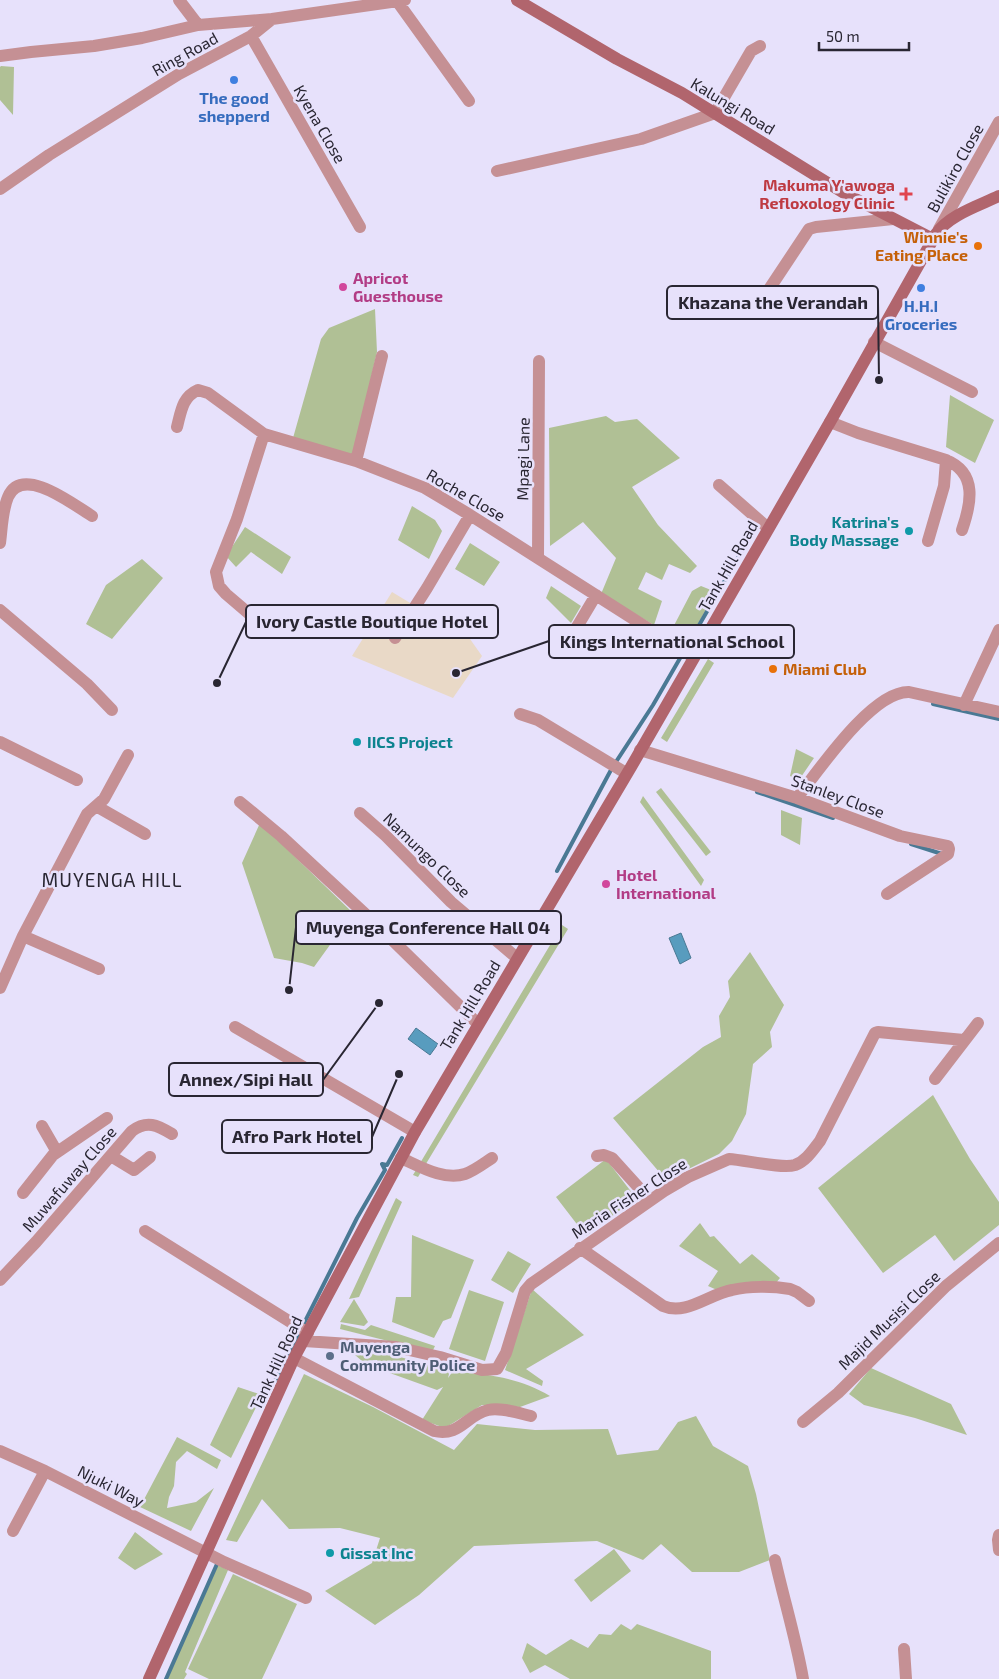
<svg xmlns="http://www.w3.org/2000/svg" width="999" height="1679" font-family="'Exo 2',sans-serif">
	<style>
		.education { fill: #e9d9c7 }
		.green { fill: #b0c095 }
		.water { fill: #589cbe; stroke: #4a7994 }
		.lines { fill: none; stroke-linecap: round; stroke-linejoin: round }
		.stream { stroke: #4a7994; stroke-width: 4 }
		.street { stroke: #c59094; stroke-width: 12 }
		.secondary { stroke: #b1656d; stroke-width: 12 }
		.shop-dot { fill: #3f7fe0; stroke: #e7e1fb; stroke-width: 2 }
		.health-dot { fill: #e0444e; stroke: #e7e1fb; stroke-width: 2 }
		.food-dot { fill: #e8710a; stroke: #e7e1fb; stroke-width: 2 }
		.hotel-dot { fill: #d1479c; stroke: #e7e1fb; stroke-width: 2 }
		.culture-dot { fill: #0f9aa8; stroke: #e7e1fb; stroke-width: 2 }
		.service-dot { fill: #5c6f8a; stroke: #e7e1fb; stroke-width: 2 }
		.labels { text-anchor: middle; stroke-width: 5; stroke-linejoin: round; paint-order: stroke }
		.street-label { font-size: 16px; fill: #292632; stroke: #e7e1fb }
		.shop-label { font-size: 16px; font-weight: bold; fill: #366cbe; stroke: #e7e1fb }
		.health-label { font-size: 16px; font-weight: bold; fill: #be3a42; stroke: #e7e1fb; text-anchor: end }
		.food-label { font-size: 16px; font-weight: bold; fill: #c56008; stroke: #e7e1fb; text-anchor: end }
		.hotel-label { font-size: 16px; font-weight: bold; fill: #b23c85; stroke: #e7e1fb; text-anchor: start }
		.culture-label { font-size: 16px; font-weight: bold; fill: #0d838f; stroke: #e7e1fb; text-anchor: start }
		.service-label { font-size: 16px; font-weight: bold; fill: #4e5e75; stroke: #e7e1fb; text-anchor: start }
		.quarter-label { font-size: 19px; letter-spacing: 1px; fill: #292632; stroke: #e7e1fb }
		.leader { fill: none; stroke: #292632; stroke-width: 2 }
		.callout-dot { fill: #292632; stroke: #e7e1fb; stroke-width: 2 }
		.callout { fill: #e7e1fb; stroke: #292632; stroke-width: 2 }
		.callout-label { font-size: 18px; text-anchor: middle; font-weight: bold; fill: #292632 }
	</style>
	<rect width="100%" height="100%" fill="#e7e1fb"/>
	<!-- education -->
	<path class="education" d="M392,592L470,639L482,656L453,698L352,656Z"/>
	<!-- green -->
	<path class="green" d="M1,66L14,67L13,115L0,100V67Z
		M375,309L377,352L353,456L293,438L321,339L329,328Z
		M950,395L994,420L975,463L946,447Z
		M606,416L615,422L637,419L680,458L632,487L658,525L697,566L690,573L669,564L662,580L646,572L638,589L662,601L654,625L601,594L616,558L583,522L550,546L549,428Z
		M412,506L435,520L442,531L429,559L398,540Z
		M245,527L291,557L282,574L251,552L236,567L226,556Z
		M470,543L500,562L484,586L455,569Z
		M142,559L163,578L112,639L86,624L106,585Z
		M551,586L581,606L571,623L546,598Z
		M701,586L716,592L686,645L669,635L692,591Z
		M708,659L714,663L667,742L661,738Z
		M796,749L814,758L799,780L790,776Z
		M661,788L711,852L706,856L656,792Z
		M643,796L704,880L701,886L640,802Z
		M781,810L802,818L800,845L781,835Z
		M260,823L353,913L314,967L302,963L274,958L242,863Z
		M562,925L568,929L418,1177L413,1175Z
		M750,952L784,1005L770,1032L772,1047L753,1064L746,1114L732,1141L719,1154L666,1180L613,1118L703,1047L721,1037L719,1016L730,997L728,981Z
		M933,1095L970,1159L999,1202V1225L954,1261L935,1235L883,1273L818,1188Z
		M606,1159L636,1198L586,1236L556,1197Z
		M396,1198L402,1202L359,1297L349,1299Z
		M700,1223L710,1237L714,1236L740,1264L752,1254L780,1278L775,1284L717,1290L708,1286L718,1271L679,1246Z
		M412,1235L474,1260L451,1318L443,1321L434,1338L392,1322L396,1297H411Z
		M508,1251L531,1264L513,1293L491,1280Z
		M532,1289L584,1335L526,1369L543,1381L542,1386L505,1370Z
		M469,1290L504,1302L485,1361L449,1349Z
		M354,1299L368,1322L364,1326L340,1322Z
		M341,1324L365,1330L371,1325L435,1346L432,1352L340,1329Z
		M356,1347L373,1350L446,1369L449,1374L448,1378L453,1371C488,1374 520,1378 550,1396L520,1407L482,1405L445,1428L422,1420L443,1387L437,1390L387,1372L377,1360L362,1361L355,1355Z
		M871,1368L951,1404L967,1435L915,1418L864,1405L849,1394Z
		M304,1374L373,1407L454,1450L477,1424L535,1430L608,1429L617,1455L658,1450L678,1422L696,1416L713,1446L748,1466L756,1494L770,1560L739,1572H692L661,1544L643,1560L597,1541L474,1546L419,1595L375,1625L325,1591L372,1563L380,1538L340,1528L289,1529L262,1499L237,1542L226,1540Z
		M238,1387L262,1395L231,1458L210,1445Z
		M177,1437L221,1460L217,1469L187,1451L176,1462L174,1486L169,1497L167,1508L196,1502L214,1488L191,1531L140,1507Z
		M135,1532L163,1554L135,1570L118,1558Z
		M614,1549L631,1571L591,1602L574,1580Z
		M218,1565L228,1570L185,1672L187,1674L184,1679H167Z
		M233,1574L297,1604L262,1679H209L188,1669Z
		M621,1624L631,1630L637,1624L711,1651V1679H570L545,1665L530,1673L522,1658L527,1643L546,1655L571,1639L588,1648L599,1634L611,1635Z"/>
	<!-- water -->
	<path class="water" d="M681,933L691,958L680,964L669,938Z
		M416,1028L438,1044L430,1055L408,1039Z"/>
	<g class="lines">
		<!-- stream -->
		<path class="stream" d="M933,704L999,719
			M757,792L833,818
			M911,844L942,854
			M557,871L612,768L653,705L754,530
			M275,1381L357,1218L385,1170L382,1164L387,1165L402,1138
			M166,1679L217,1564"/>
		<!-- street -->
		<path class="street" d="M179,0L198,25
			M397,1L469,101
			M251,36L360,227
			M0,56L31,52L94,46L142,38L198,25L272,19
			M497,171L641,139L715,113L751,51L760,46
			M0,189L49,155L179,74L251,36L272,19L405,0
			M939,229L999,122
			M760,303L809,229L816,227L893,219
			M874,342L972,392
			M830,422L858,433L946,460L944,486L928,541
			M177,427C181,412 182,397 198,390L208,393L264,434L356,461L425,488L470,515L693,657
			M946,460C978,473 971,504 962,530
			M356,461L382,356
			M719,485L768,528
			M0,543C2,528 2,511 8,497C22,464 74,505 92,516
			M538,558L539,361
			M0,610L87,684L112,710
			M260,623L226,594L219,586L216,572L237,519L264,434
			M395,638L427,588L470,515
			M568,642L596,595
			M964,705L999,630
			M520,714L538,720L626,773
			M0,742L77,780
			M640,750L797,798L900,836L948,846L949,849L948,854L887,894
			M797,798C819,770 872,691 909,692L999,712
			M240,802L281,836L377,925L478,1024
			M96,806L145,834
			M360,813L386,836L451,902L517,958
			M23,936L99,969
			M0,988L23,936L87,814L104,799L128,755
			M235,1027L415,1132
			M935,1079L978,1023
			M42,1126L57,1152
			M111,1156L134,1170L150,1157
			M597,1156L604,1155L612,1158L650,1200
			M401,1158C419,1166 444,1181 465,1174C474,1171 483,1164 492,1158
			M23,1193L53,1155L107,1118
			M145,1231L308,1333
			M580,1248L663,1306C686,1316 709,1294 732,1290C749,1286 772,1286 790,1289L797,1292L809,1301
			M0,1280L36,1242L132,1131C147,1120 157,1125 172,1134
			M304,1341L396,1347L440,1357L482,1370L497,1369L506,1353L525,1291L531,1284L664,1191L688,1177L729,1159C745,1160 782,1169 795,1165C806,1161 813,1150 820,1141L875,1033L878,1032L964,1040
			M294,1358L434,1431C460,1437 466,1415 488,1410C501,1407 518,1413 531,1416
			M803,1422L838,1393L946,1286L999,1243
			M0,1451L45,1471L224,1562L306,1598
			M13,1531L45,1471
			M999,1535L998,1540L999,1550
			M775,1560C784,1600 796,1639 803,1679
			M904,1649L906,1679"/>
		<!-- secondary -->
		<path class="secondary" d="M517,0L617,59L682,93L844,193L933,239
			M149,1679L294,1358L415,1132L631,767L830,422L936,234C949,215 978,206 999,196"/>
	</g>
	<!-- markers -->
	<g class="shop-dot">
		<circle cx="234" cy="80" r="5"/>
		<circle cx="921" cy="288" r="5"/>
	</g>
	<path class="health-dot" d="M903.5 186.5h5v5h5v5h-5v5h-5v-5h-5v-5h5z"/>
	<g class="food-dot">
		<circle cx="978" cy="246" r="5"/>
		<circle cx="773" cy="669" r="5"/>
	</g>
	<g class="hotel-dot">
		<circle cx="343" cy="287" r="5"/>
		<circle cx="606" cy="884" r="5"/>
	</g>
	<g class="culture-dot">
		<circle cx="909" cy="531" r="5"/>
		<circle cx="357" cy="742" r="5"/>
		<circle cx="330" cy="1553" r="5"/>
	</g>
	<circle class="service-dot" cx="330" cy="1356" r="5"/>
	<g class="labels">
		<!-- street labels -->
		<g class="street-label">
			<text transform="translate(185 54) rotate(-29)" y="6">Ring Road</text>
			<text transform="translate(733 106) rotate(31)" y="6">Kalungi Road</text>
			<text transform="translate(320 124) rotate(60)" y="6">Kyena Close</text>
			<text transform="translate(955 168) rotate(-61)" y="6">Bulikiro Close</text>
			<text transform="translate(523 459) rotate(-89)" y="6">Mpagi Lane</text>
			<text transform="translate(466 495) rotate(30)" y="6">Roche Close</text>
			<text transform="translate(728 566) rotate(-60)" y="6">Tank Hill Road</text>
			<text transform="translate(838 796) rotate(20)" y="6">Stanley Close</text>
			<text transform="translate(427 855) rotate(44)" y="6">Namungo Close</text>
			<text transform="translate(470 1005) rotate(-59)" y="6">Tank Hill Road</text>
			<text transform="translate(69 1179) rotate(-49)" y="6">Muwafuway Close</text>
			<text transform="translate(629 1198) rotate(-33)" y="6">Maria Fisher Close</text>
			<text transform="translate(889 1320) rotate(-44)" y="6">Majid Musisi Close</text>
			<text transform="translate(276 1363) rotate(-65)" y="6">Tank Hill Road</text>
			<text transform="translate(111 1486) rotate(27)" y="6">Njuki Way</text>
		</g>
		<!-- shop labels -->
		<g class="shop-label">
			<text x="234" y="104">The good<tspan x="234" dy="18">shepperd</tspan></text>
			<text x="921" y="312">H.H.I<tspan x="921" dy="18">Groceries</tspan></text>
		</g>
		<!-- health labels -->
		<g class="health-label">
			<text x="895" y="191">Makuma Y'awoga<tspan x="895" dy="18">Refloxology Clinic</tspan></text>
		</g>
		<!-- food labels -->
		<g class="food-label">
			<text x="968" y="243">Winnie's<tspan x="968" dy="18">Eating Place</tspan></text>
			<text x="783" y="675" text-anchor="start">Miami Club</text>
		</g>
		<!-- hotel labels -->
		<g class="hotel-label">
			<text x="353" y="284">Apricot<tspan x="353" dy="18">Guesthouse</tspan></text>
			<text x="616" y="881">Hotel<tspan x="616" dy="18">International</tspan></text>
		</g>
		<!-- culture labels -->
		<g class="culture-label">
			<text x="899" y="528" text-anchor="end">Katrina's<tspan x="899" dy="18">Body Massage</tspan></text>
			<text x="367" y="748">IICS Project</text>
			<text x="340" y="1559">Gissat Inc</text>
		</g>
		<!-- service labels -->
		<g class="service-label">
			<text x="340" y="1353">Muyenga<tspan x="340" dy="18">Community Police</tspan></text>
		</g>
		<!-- quarter labels -->
		<g class="quarter-label">
			<text x="112" y="887">MUYENGA HILL</text>
		</g>
	</g>
	<!-- callouts -->
	<path class="leader" d="M879 380L878 302M217 683L246 622M456 673L549 641M289 990L296 927M379 1003L323 1080M399 1074L372 1137"/>
	<g class="callout-dot">
		<circle cx="879" cy="380" r="5"/>
		<circle cx="217" cy="683" r="5"/>
		<circle cx="456" cy="673" r="5"/>
		<circle cx="289" cy="990" r="5"/>
		<circle cx="379" cy="1003" r="5"/>
		<circle cx="399" cy="1074" r="5"/>
	</g>
	<g class="callout">
		<rect x="667" y="286" width="211" height="33" rx="5"/>
		<rect x="246" y="605" width="252" height="33" rx="5"/>
		<rect x="549" y="625" width="245" height="33" rx="5"/>
		<rect x="296" y="911" width="265" height="33" rx="5"/>
		<rect x="169" y="1063" width="154" height="33" rx="5"/>
		<rect x="222" y="1120" width="150" height="33" rx="5"/>
	</g>
	<g class="callout-label">
		<text x="773" y="309">Khazana the Verandah</text>
		<text x="372" y="628">Ivory Castle Boutique Hotel</text>
		<text x="672" y="648">Kings International School</text>
		<text x="428" y="934">Muyenga Conference Hall 04</text>
		<text x="246" y="1086">Annex/Sipi Hall</text>
		<text x="297" y="1143">Afro Park Hotel</text>
	</g>
	<!-- scale -->
	<path d="M819 42v8h90v-8" fill="none" stroke="#292632" stroke-width="2.5"/>
	<text x="826" y="42" font-size="15" fill="#292632" stroke="#e7e1fb" stroke-width="4" paint-order="stroke">50 m</text>
</svg>
